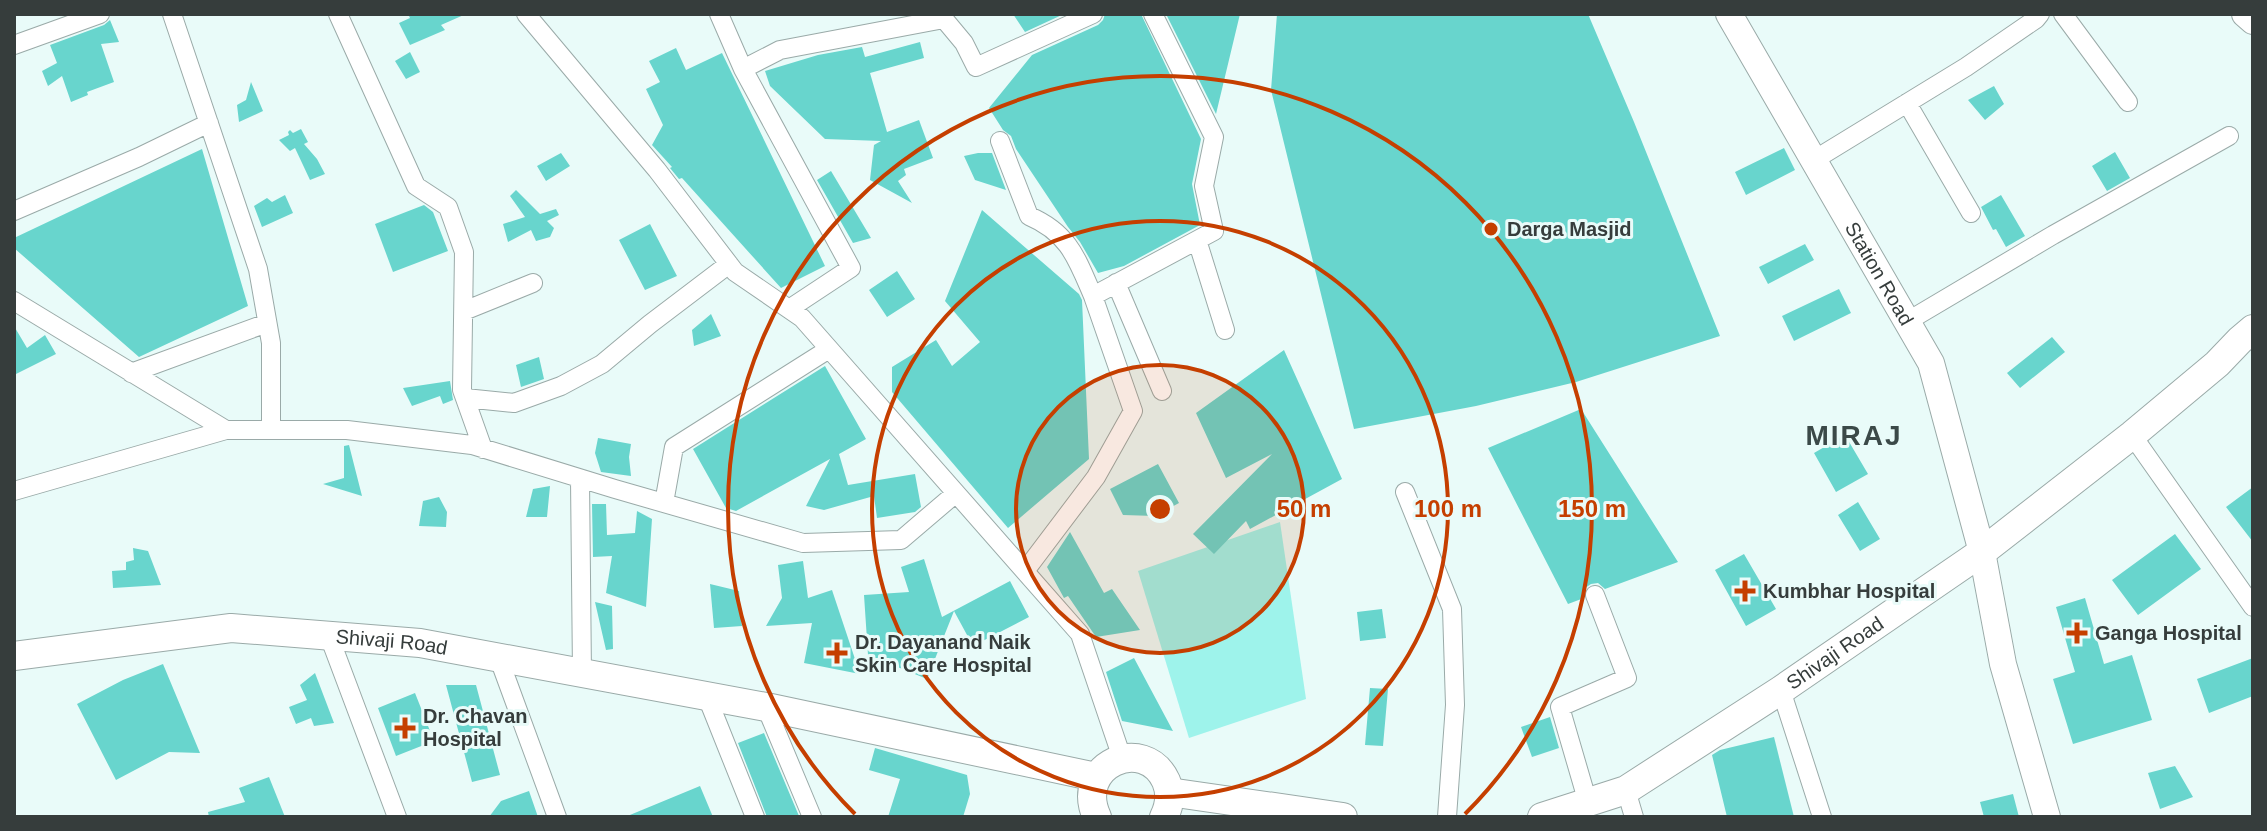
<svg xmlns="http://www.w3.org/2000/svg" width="2267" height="831" font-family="Helvetica,sans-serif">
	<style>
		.green { fill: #9ef3eb }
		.building { fill: #68d5cd }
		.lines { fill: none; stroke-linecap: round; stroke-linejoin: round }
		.street-casing { stroke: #9aaaa8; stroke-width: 20 }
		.secondary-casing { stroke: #9aaaa8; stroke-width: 28 }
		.primary-casing { stroke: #9aaaa8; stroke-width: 30 }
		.street { stroke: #fff; stroke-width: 18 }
		.secondary { stroke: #fff; stroke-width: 26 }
		.primary { stroke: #fff; stroke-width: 28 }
		.ring { fill: none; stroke: #c53f00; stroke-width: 4 }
		.poi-dot { fill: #c53f00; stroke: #e9fbf9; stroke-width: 3 }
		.labels { text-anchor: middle; stroke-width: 6; stroke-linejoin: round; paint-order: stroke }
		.poi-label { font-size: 20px; font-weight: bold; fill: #363d3c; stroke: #e9fbf9; text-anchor: start }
		.street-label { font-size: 20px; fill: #363d3c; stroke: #e9fbf9 }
		.district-label { font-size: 28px; font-weight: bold; letter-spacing: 2px; fill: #3b4948; stroke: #e9fbf9 }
		.centre { fill: #c53f00; stroke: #e9fbf9; stroke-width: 4 }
		.ring-label { font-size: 24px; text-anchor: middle; font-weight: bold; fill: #c53f00; stroke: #e9fbf9; stroke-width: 6; stroke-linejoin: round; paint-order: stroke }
	</style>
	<rect width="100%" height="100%" fill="#e9fbf9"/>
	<!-- green -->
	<path class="green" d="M1280,522L1306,699L1189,738L1138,571Z"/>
	<!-- building -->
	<path class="building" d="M408,14H466L441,25L445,30L410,45L399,23L410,18Z
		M1013,14H1064L1025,32Z
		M1105,14H1141L1201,139L1192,184L1200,225L1124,266L1098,273L1080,242L1068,227L1016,149L1011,136L1003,130L989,108L1032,55L1098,25L1103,20Z
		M1166,14H1240L1216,114Z
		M1277,14H1588L1634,122L1720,336L1576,382L1476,406L1354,429L1271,90Z
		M110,20L119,42L101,44L114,82L87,92L88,95L71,102L62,76L48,86L42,71L57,63L50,45L104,25Z
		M920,42L924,58L870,73L887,132L919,120L933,158L904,169L906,175L898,181L912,203L870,180L874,145L881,141L825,139L770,86L765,71L818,55L862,47L865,57Z
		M676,48L686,70L722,53L825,266L781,288L682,178L679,179L670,168L672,167L652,145L663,125L646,89L660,82L649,61Z
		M410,52L420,72L406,79L395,61Z
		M251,82L263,111L239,122L237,105L246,100Z
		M1994,86L2004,104L1985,120L1968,100Z
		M301,129L308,142L304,144L317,159L325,174L310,180L295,148L290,151L279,140L289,135L288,132L290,130L293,133Z
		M1784,148L1795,170L1746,195L1735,172Z
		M202,149L248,306L139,357L14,248V238Z
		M2115,152L2130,178L2107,191L2092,166Z
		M561,153L570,166L546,181L537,166Z
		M978,153H992L1006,190L975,180L964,156Z
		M831,171L871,238L853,243L817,180Z
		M516,190L540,214L556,209L559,215L547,221L554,228L550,237L536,241L531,230L508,242L503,224L525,217L510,196Z
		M285,195L293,213L262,227L254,206L267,198L272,202Z
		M2001,195L2025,236L2006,247L1996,229L1993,230L1981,207Z
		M424,205L433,212L448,251L393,272L375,224Z
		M982,210L1079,294L1082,300L1089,459L1008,528L892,392V367L936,340L952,366L980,342L945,301Z
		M650,224L677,276L645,290L619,240Z
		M1805,244L1814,260L1768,284L1759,267Z
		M897,271L915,299L887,317L869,290Z
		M1839,289L1851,313L1794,341L1782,316Z
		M711,314L721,336L694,346L692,330Z
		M14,326L27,348L45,335L56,354L14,375Z
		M2052,337L2065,352L2020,388L2007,373Z
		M1284,350L1342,479L1250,529L1246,521L1214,554L1193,534L1272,454L1226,478L1196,413Z
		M539,357L544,379L521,387L516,365Z
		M825,366L866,439L839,454L848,485L915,474L921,507L915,512L877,518L874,496L824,510L806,506L830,459L736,511L726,508L693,449Z
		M450,381L453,400L443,404L440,396L412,406L403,388Z
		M1581,409L1678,562L1605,589L1598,583L1591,584L1585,588L1584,598L1568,604L1488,448Z
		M1845,435L1868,474L1836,492L1814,453Z
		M598,438L631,444L629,457L631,476L601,472L595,453Z
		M349,445L362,496L323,484L344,478V446Z
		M1158,464L1179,503L1155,516L1123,515L1110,489Z
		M550,486L547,517H526L533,489Z
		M2253,487V542L2226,507Z
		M439,497L447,512L446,527L419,526L423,501Z
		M1858,502L1880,539L1860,551L1838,515Z
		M592,504H606L607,535L635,533L637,511L652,519L646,607L606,593L612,556L593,557Z
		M1070,532L1104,593L1112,589L1140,630L1096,637L1068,596L1064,598L1047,567Z
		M2175,534L2201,569L2138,615L2112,580Z
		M133,548L148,551L161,585L113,588L112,571L126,570V562L134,560Z
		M1744,554L1776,609L1746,626L1715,570Z
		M924,559L942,617L1010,581L1029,617L973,646L954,611L927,679L868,655L864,595L909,592L901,567Z
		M803,561L808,598L832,590L860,674L804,663L812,623L766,626L782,598L778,565Z
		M710,584L739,591L742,626L714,628Z
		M2085,598L2104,664L2132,655L2152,720L2073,744L2053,679L2075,672L2056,607Z
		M595,602L612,606L613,649L606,650Z
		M1382,609L1386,638L1360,641L1357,612Z
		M1134,658L1173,731L1122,721L1106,672Z
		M2253,658V696L2209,713L2197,679Z
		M163,664L200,753L169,752L116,780L77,704L123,680Z
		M315,673L334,723L314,726L311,718L296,724L289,707L307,700L300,685Z
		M446,685H476L500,775L472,782Z
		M1370,688L1388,689L1383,746L1365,745Z
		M415,693L434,741L396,756L378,708Z
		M1550,717L1559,748L1532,757L1521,727Z
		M764,733L799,816V817H767L738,743Z
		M1774,737L1794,817H1727L1712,755L1720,750Z
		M875,748L967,775L970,794L963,817H888L900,779L869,770Z
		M2175,766L2193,797L2160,809L2148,773Z
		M269,777L285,817H209L208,812L245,802L239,788Z
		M700,786L713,817H625Z
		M529,791L538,817H489L501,801Z
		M2013,794L2019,817H1984L1980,802Z"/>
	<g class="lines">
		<defs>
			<path id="street" d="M172,14L258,269L271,343V430
				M338,14L416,186L448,207L464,252L462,390L483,449
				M526,14L657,170L735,272L802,318L1080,634L1122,758
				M719,14L743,69L851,268L789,309
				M2063,14L2128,102
				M14,45L100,14
				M743,69L780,50L944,19L964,43L976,67L1093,14
				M1907,103L1971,213
				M1000,141L1029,216C1069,233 1077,259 1093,296
				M1814,160L1966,67L2036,19L2040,14
				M14,211L139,157L209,123
				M1197,240L1225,330
				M1116,283L1162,391
				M14,301L226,430
				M464,311L533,283
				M1908,321L2053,235L2229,136
				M131,373L267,323
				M465,398L514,403L561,386L602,364L650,324L729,264
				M2132,435L2253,607
				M580,479L582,674
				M14,491L226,430H347L472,445L615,489L803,543L901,540L956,493
				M1405,492L1452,609L1455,705L1447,817
				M664,503L674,447L829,349
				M1025,571L1096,477L1133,411L1093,296L1214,231L1204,186L1214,137L1153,14
				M329,636L397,817
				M499,659L557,817
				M1781,690L1822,817
				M707,697L755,817
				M766,707L812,817
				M1626,790L1634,817
				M1588,803L1560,707L1627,678L1595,595"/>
			<g id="secondary">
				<path id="s1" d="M1729,14L1931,363L1982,552L2003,664L2047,817"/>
				<path d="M2245,14L2253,21"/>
			</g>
			<g id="primary">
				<path id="s2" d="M14,656L231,628L420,643L766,707L1096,777"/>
				<path d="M1169,792L1343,817"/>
				<path d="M1097,817C1073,765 1144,734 1166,781C1171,793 1170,805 1164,817"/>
				<path id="s3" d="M1542,817L1626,790L1781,690L1982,552L2132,435L2217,364L2240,340L2253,329"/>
			</g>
		</defs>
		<!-- street casing -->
		<use href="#street" class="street-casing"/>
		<!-- secondary casing -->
		<use href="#secondary" class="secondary-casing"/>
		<!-- primary casing -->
		<use href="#primary" class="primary-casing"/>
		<!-- street -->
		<use href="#street" class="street"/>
		<!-- secondary -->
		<use href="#secondary" class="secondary"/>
		<!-- primary -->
		<use href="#primary" class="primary"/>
	</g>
	<!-- distance rings -->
	<circle cx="1160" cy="509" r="144" fill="#c53f00" fill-opacity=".12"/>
	<g class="ring">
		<circle cx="1160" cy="509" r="144"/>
		<circle cx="1160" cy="509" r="288"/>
		<path d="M855 814A432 432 0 1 1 1465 814"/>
	</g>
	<!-- markers -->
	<g class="poi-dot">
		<circle cx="1491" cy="229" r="8"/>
		<path d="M1741 579h8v8h8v8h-8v8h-8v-8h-8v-8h8z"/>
		<path d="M2073 621h8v8h8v8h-8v8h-8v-8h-8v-8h8z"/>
		<path d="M833 641h8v8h8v8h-8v8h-8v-8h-8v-8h8z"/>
		<path d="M401 716h8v8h8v8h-8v8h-8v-8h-8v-8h8z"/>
	</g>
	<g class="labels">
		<!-- poi labels -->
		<g class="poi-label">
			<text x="1507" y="236">Darga Masjid</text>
			<text x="1763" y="598">Kumbhar Hospital</text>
			<text x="2095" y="640">Ganga Hospital</text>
			<text x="855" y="649">Dr. Dayanand Naik<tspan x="855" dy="23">Skin Care Hospital</tspan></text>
			<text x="423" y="723">Dr. Chavan<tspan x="423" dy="23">Hospital</tspan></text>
		</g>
		<!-- street labels -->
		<g class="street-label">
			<text dy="7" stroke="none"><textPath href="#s1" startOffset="300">Station Road</textPath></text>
			<text dy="7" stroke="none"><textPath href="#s2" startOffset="380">Shivaji Road</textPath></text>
			<text dy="7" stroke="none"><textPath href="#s3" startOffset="338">Shivaji Road</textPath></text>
		</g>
		<!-- district labels -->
		<g class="district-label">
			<text x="1854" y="445">MIRAJ</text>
		</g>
	</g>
	<circle cx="1160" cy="509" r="12" class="centre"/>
	<g class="ring-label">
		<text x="1304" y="517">50 m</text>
		<text x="1448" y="517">100 m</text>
		<text x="1592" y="517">150 m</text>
	</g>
	<!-- border -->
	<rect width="2267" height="831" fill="none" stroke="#363d3c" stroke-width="32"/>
</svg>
